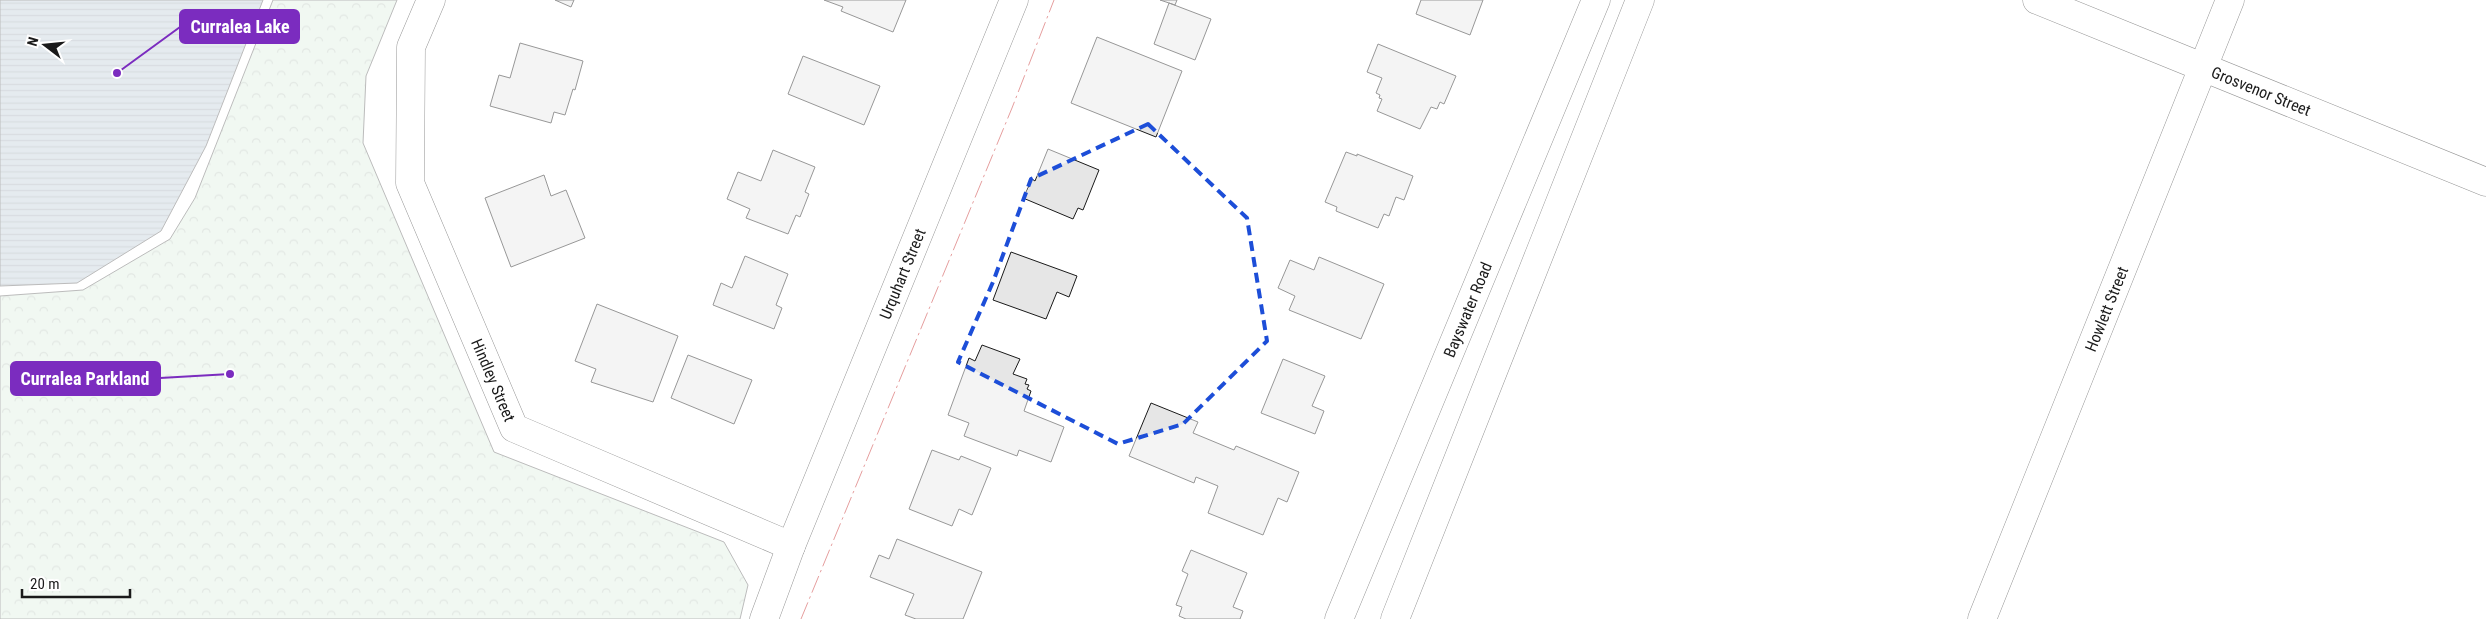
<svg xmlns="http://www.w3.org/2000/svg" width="2486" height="619" font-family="'Roboto Condensed',sans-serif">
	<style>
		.forest { fill: url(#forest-crowns); stroke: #6a6a6a }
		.water { fill: url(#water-rules); stroke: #6a6a6a }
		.building { fill: #e6e6e6; stroke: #1a1a1a }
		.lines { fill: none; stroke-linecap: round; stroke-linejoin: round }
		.street-casing { stroke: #1a1a1a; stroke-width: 29 }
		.secondary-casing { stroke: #1a1a1a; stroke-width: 29 }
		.street { stroke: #fff; stroke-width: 28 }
		.secondary { stroke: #fff; stroke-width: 28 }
		.power { stroke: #c62828; stroke-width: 1; stroke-dasharray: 18 4 2.5 4; stroke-linecap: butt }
		.marked { fill: none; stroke: #1d4ed8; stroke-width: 4; stroke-dasharray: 10 6; stroke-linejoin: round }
		.labels { text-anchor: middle; stroke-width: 4; stroke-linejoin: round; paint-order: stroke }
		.street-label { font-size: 16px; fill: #1a1a1a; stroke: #fff }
		.leader { fill: none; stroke: #7b2cbf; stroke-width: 2 }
		.callout-dot { fill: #7b2cbf; stroke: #fff; stroke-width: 2 }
		.callout { fill: #7b2cbf; stroke: #7b2cbf; stroke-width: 2 }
		.callout-label { font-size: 18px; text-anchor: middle; font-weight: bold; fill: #fff }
	</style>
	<defs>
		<pattern id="forest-crowns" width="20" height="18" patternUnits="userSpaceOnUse" patternTransform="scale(1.25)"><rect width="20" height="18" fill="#e0efe3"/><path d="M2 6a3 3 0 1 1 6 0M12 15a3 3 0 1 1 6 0" fill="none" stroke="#c0ccc2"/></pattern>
		<pattern id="water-rules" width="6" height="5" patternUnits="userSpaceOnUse" patternTransform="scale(1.25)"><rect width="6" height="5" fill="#c6d2dc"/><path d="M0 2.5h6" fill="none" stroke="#aab4bc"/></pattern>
	</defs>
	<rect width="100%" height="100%" fill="#fff"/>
	<!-- forest -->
	<path class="forest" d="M273,0H397L366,76L363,143L494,452L724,542L748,585L740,619H0V296L83,290L170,239L195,198Z"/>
	<!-- water -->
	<path class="water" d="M0,0H263L206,146L161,231L77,283L0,286Z"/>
	<!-- building -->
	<path class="building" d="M555,0H574L571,7Z
		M824,0H906L893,32L841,11L843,7Z
		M1160,0H1177L1175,5Z
		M1421,0H1483L1470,35L1416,14Z
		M1169,3L1211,19L1195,60L1154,44Z
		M1097,37L1182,71L1156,137L1071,103Z
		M520,43L583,61L575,90L573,89L565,115L554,112L551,123L490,106L499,75L510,78Z
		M1378,44L1456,76L1444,104L1440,102L1437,109L1431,107L1420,129L1377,111L1382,99L1379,98L1380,95L1376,93L1382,78L1367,72Z
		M803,56L880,86L864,125L788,94Z
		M1048,149L1099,170L1083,210L1078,208L1073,219L1023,198L1032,179L1035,181Z
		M773,150L815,167L805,192L809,194L800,217L796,215L788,234L746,218L750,209L727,199L738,172L761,181Z
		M1346,152L1357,156V154L1413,176L1404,200L1396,197L1389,216L1384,214L1378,228L1336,211L1337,207L1325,202Z
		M544,175L551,196L566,190L585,238L511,267L485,198Z
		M1011,252L1077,276L1069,297L1057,292L1046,319L993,300Z
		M745,256L788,274L776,305L782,308L774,329L713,305L721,283L732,288Z
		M1319,257L1384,284L1361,339L1289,310L1295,296L1278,288L1290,260L1314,270Z
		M597,304L678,336L653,402L591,382L596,369L575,361Z
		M982,345L1020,359L1013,374L1027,379L1025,384L1029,385L1027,389L1031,391L1024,411L1064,427L1051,462L1019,450L1017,456L964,436L969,423L948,415L969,358L975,361Z
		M688,355L752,380L734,424L671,398Z
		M1283,359L1325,376L1312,406L1324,411L1315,434L1261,413Z
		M1151,403L1198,422L1193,433L1234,450L1236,446L1299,472L1287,502L1278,498L1263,535L1208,513L1218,486L1196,477L1194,483L1129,456Z
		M932,450L959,460L961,456L991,468L972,515L959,509L952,526L909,509Z
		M897,539L982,572L963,619H916L905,615L914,594L870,577L879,555L889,559Z
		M1191,550L1247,573L1233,607L1243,611L1240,619H1186L1179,616L1182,607L1176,605L1188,574L1182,571Z"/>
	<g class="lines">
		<defs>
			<g id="street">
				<path id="s1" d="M431,0L411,47L410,183L514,428L791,546"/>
				<path id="s2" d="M2037,0L2486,182"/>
				<path id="s3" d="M764,619L791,546L1014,0"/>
				<path id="s4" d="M1982,619L2230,0"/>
			</g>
			<g id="secondary">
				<path id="s5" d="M1339,619L1596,0"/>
				<path d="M1395,619L1640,0"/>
			</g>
		</defs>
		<!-- street casing -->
		<use href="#street" class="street-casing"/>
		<!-- secondary casing -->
		<use href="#secondary" class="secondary-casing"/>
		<!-- street -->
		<use href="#street" class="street"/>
		<!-- secondary -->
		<use href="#secondary" class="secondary"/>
		<!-- power -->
		<path class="power" d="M801,619L1012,108L1054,0"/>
	</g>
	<!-- marked area -->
	<path d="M0 0H2486V619H0ZM1148,124L1247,218L1267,341L1183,424L1118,444L958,362L993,282L1031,179Z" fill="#fff" fill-opacity=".55" fill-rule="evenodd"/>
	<path class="marked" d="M1148,124L1247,218L1267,341L1183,424L1118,444L958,362L993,282L1031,179Z"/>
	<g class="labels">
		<!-- street labels -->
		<g class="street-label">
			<text dy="6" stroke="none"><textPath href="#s2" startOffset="242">Grosvenor Street</textPath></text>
			<text dy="6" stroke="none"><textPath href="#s3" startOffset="372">Urquhart Street</textPath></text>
			<text dy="6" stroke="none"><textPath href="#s4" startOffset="334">Howlett Street</textPath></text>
			<text dy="6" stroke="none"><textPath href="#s5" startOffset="335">Bayswater Road</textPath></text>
			<text dy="6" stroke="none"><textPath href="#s1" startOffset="401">Hindley Street</textPath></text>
		</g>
	</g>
	<!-- callouts -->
	<path class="leader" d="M117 73L180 27M230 374L160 378"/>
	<g class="callout-dot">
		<circle cx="117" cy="73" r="5"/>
		<circle cx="230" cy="374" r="5"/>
	</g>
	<g class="callout">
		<rect x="180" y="10" width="119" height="33" rx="5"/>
		<rect x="11" y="362" width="149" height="33" rx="5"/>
	</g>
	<g class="callout-label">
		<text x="240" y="33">Curralea Lake</text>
		<text x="85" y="385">Curralea Parkland</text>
	</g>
	<!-- north arrow -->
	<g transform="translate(45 45) rotate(286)" stroke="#ffffff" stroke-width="4" paint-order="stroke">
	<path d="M0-4L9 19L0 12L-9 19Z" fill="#1a1a1a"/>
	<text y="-8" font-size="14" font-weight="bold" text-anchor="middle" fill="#1a1a1a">N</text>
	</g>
	<!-- scale -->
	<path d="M22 589v8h108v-8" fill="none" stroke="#1a1a1a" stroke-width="2.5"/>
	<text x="30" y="589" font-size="15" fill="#1a1a1a" stroke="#ffffff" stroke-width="4" paint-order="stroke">20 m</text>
</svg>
